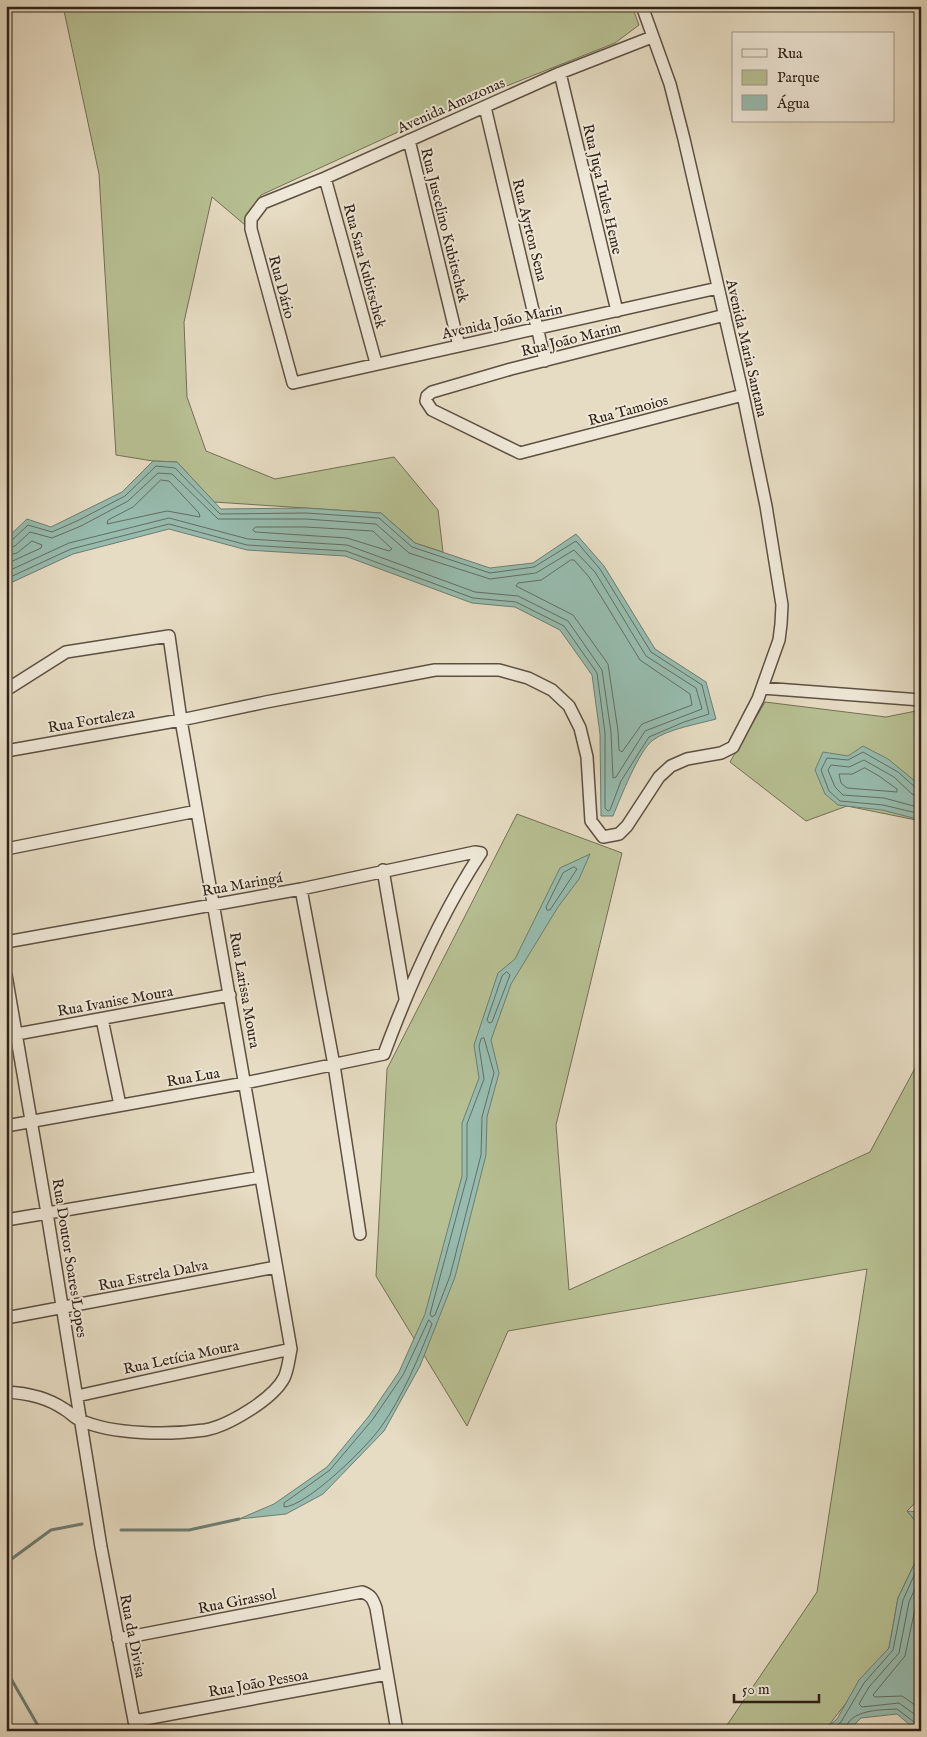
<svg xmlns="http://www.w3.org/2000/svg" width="927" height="1737" font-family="'IM FELL English',serif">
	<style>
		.green { fill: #b7c093; stroke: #737055 }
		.water { fill: #97bcaf; stroke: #6d7e72 }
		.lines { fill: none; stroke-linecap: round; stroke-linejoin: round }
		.shore { stroke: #636e63; stroke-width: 1 }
		.stream { stroke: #6d7e72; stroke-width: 3 }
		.minor-casing { stroke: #5d5042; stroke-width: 14 }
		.minor { stroke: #efe8d8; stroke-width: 11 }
		.labels { text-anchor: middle; stroke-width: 4; stroke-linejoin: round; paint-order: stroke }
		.street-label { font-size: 15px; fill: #2f2117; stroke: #efe8d8 }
	</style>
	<rect width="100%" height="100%" fill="#e6dcc3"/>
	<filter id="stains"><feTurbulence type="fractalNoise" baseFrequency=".004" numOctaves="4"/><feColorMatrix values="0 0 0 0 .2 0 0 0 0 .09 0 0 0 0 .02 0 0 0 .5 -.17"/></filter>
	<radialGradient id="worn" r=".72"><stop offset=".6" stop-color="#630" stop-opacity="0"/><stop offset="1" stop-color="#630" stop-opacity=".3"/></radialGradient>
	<!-- green -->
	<path class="green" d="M63,6H632L639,25L615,43L446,110L261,195L245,225L212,197L184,322L187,397L206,451L275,479L394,457L438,510L443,552L415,543L381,513L214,502L177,462L153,461L116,455L99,174Z
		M765,702L886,717L921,710V821L847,806L806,821L730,762Z
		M517,814L622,853L556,1125L569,1290L870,1152L921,1057V1497L907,1511L921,1528V1550L898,1598L889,1648L829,1725L822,1731H723L817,1592L867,1269L508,1331L467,1426L376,1276L387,1069Z"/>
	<!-- water -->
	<path class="water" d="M153,461L177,462L221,509L306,508L381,513L415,543L490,568L533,563L576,534L604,566L655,649L706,682L716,719C698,724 668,729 653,740C639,750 620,799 613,816H601L600,734L592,675L560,630L515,607L472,603L345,556L247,550L169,529L73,554L6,585V539L27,519L51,527L122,492Z
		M863,746L888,759L921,786V820L882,810L838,805L825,794L815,770L823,752L848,756Z
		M590,854L579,879L558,907L511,984L491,1040L499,1073L487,1117L486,1155L455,1277L420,1366L384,1431L323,1494L286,1514L239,1519L274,1504L327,1467L369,1416L399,1372L425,1314L462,1176V1123L479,1078L474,1045L498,973L515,959L560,868Z
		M907,1511L921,1512V1528Z
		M921,1550V1731H917L897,1714L861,1718L848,1731H822L837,1719L859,1680L889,1648L898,1598Z"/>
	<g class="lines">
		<!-- shore -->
		<path class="shore" d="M161,480L169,481L199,513L200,517L167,511L107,524L108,520L133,507Z
			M256,527H306L373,531L392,549L389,551L347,538L255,532L253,530Z
			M6,542L11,541L28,525L52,532L79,520L125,496L156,466L175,468L220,514L306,513L379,518L412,547L490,573L534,567L576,541L600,569L651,652L702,685L709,714L684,722L649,737L621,781L610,810L608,811L605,808V733L597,673L564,626L516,602L473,598L346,551L247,545L169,524L71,549L6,579
			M6,548L15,546L30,532L52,538L81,526L128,501L158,473L172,474L218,519H306L376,524L409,553L490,579L536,573L574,550L595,572L646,656L696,688L702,709L645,731L616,777L613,778L611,732L602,670L568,621L518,596L475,592L347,545L248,539L169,518L69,543L6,572
			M6,556L17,553L32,541L42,545L41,548L6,564
			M571,560H574L589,577L640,660L690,694L692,705L642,724L622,752L619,750L618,731L608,664L573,615L516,586L518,583L541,580Z
			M865,768L879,776L897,789V792L847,788L841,783L839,774H852Z
			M921,789L916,788L898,772L863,752L848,760L827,758L821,770L829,791L840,801L883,805L921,814
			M921,796L912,794L894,777L864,760L849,767L831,765L828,770L835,787L843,795L884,798L921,808
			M574,867L577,869L550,910H547L546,907L563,873Z
			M507,972L510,975L492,1022L489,1023L487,1020L502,976Z
			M484,1038L494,1073L482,1117L481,1155L450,1276L435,1315L432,1317L430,1314L467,1177V1124L484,1079L479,1046L481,1039Z
			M429,1320L432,1324C418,1359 403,1396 381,1427C367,1447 307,1506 284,1507V1503L330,1470L373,1419L403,1375Z
			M921,1575L909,1602L899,1653L869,1687L859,1704L862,1707L899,1703L921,1719
			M921,1594L916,1604L905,1656L873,1695L875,1697L902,1696L921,1709
			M830,1731L841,1722L864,1683L893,1650L903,1600L921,1560
			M845,1731C848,1709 881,1710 897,1709L918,1725L920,1731"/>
		<!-- stream -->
		<path class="stream" d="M121,1530H189L239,1519
			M6,1563L51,1530L82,1524
			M6,1670L41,1731"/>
		<defs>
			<path id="minor" d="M652,37L560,73L325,178L263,203L251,219V229L293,383L718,288
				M560,73L617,311
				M485,107L545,361
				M409,140L459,346
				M325,178L376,363
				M725,315L511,369L432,392L427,396L426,401L432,410L520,453L743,395
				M762,688L921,700
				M6,690L66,652L169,636L181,720L291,1349C289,1358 288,1370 284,1378C273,1399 228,1426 205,1430C170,1435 113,1435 80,1420C74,1418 70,1412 64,1409C48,1398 26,1393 6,1392
				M6,751L181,720L266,702L435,670H499L528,678L552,690L569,706L580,728L587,757L591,821L603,837L619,834L627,826L659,777L671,766L687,759L721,753L733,747L758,699L779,640L781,624L782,605L766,506L743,395L684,139L670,84L642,6
				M6,849L197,811
				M383,870L405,998
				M301,889L334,1065L360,1234
				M6,942L301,889L475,852L481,853C440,915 410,984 384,1054L245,1083L6,1126
				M6,975L47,1213L101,1547L136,1731
				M102,1019L120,1105
				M6,1036L230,995
				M6,1220L261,1177
				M6,1318L276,1267
				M77,1396L291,1349
				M118,1639L362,1592C371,1595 373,1599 376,1608L397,1731
				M134,1721L387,1674"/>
		</defs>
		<!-- minor casing -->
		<use href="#minor" class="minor-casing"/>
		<!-- minor -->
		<use href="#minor" class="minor"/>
	</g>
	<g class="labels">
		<!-- street labels -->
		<g class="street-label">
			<text transform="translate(451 105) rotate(-24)" y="5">Avenida Amazonas</text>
			<text transform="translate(603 189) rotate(77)" y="5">Rua Juça Tules Heme</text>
			<text transform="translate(445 225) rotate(76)" y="5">Rua Juscelino Kubitschek</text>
			<text transform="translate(530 230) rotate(76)" y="5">Rua Ayrton Sena</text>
			<text transform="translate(365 266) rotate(75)" y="5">Rua Sara Kubitschek</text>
			<text transform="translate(282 287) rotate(75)" y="5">Rua Dário</text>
			<text transform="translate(502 321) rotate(-12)" y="5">Avenida João Marin</text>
			<text transform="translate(571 339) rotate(-14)" y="5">Rua João Marim</text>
			<text transform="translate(747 348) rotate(77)" y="5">Avenida Maria Santana</text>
			<text transform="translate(628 410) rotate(-15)" y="5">Rua Tamoios</text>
			<text transform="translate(91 720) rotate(-10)" y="5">Rua Fortaleza</text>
			<text transform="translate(242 884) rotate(-10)" y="5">Rua Maringá</text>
			<text transform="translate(245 990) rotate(80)" y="5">Rua Larissa Moura</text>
			<text transform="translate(115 1001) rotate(-10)" y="5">Rua Ivanise Moura</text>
			<text transform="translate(193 1077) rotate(-10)" y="5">Rua Lua</text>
			<text transform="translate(70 1258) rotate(81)" y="5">Rua Doutor Soares Lopes</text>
			<text transform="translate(153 1275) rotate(-11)" y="5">Rua Estrela Dalva</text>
			<text transform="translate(181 1357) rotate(-12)" y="5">Rua Letícia Moura</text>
			<text transform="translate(237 1601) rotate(-11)" y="5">Rua Girassol</text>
			<text transform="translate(133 1636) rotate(79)" y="5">Rua da Divisa</text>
			<text transform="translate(258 1683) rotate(-10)" y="5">Rua João Pessoa</text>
		</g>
	</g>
	<!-- margin -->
	<rect width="927" height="1737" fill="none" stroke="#e6dcc3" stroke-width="25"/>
	<rect x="8" y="8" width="912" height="1722" fill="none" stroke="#2f2117" stroke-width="2.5"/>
	<rect x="12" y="12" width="902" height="1712" fill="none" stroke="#2f2117"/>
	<!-- legend -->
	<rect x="732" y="32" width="162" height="90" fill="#efe8d8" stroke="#a2988b"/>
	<rect x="742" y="49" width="25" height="8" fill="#efe8d8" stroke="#a2988b"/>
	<text x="777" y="58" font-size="15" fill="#2f2117">Rua</text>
	<rect x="742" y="70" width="25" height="15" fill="#b7c093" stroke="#a2988b"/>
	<text x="777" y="82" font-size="15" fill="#2f2117">Parque</text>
	<rect x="742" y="95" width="25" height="15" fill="#97bcaf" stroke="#a2988b"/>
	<text x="777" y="108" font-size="15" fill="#2f2117">Água</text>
	<!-- scale -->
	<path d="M734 1694v8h85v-8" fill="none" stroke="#2f2117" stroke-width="2.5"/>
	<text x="742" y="1694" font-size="15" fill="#2f2117" stroke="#efe8d8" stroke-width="4" paint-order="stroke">50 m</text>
	<rect width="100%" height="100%" filter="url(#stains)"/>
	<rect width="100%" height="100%" fill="url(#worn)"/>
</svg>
